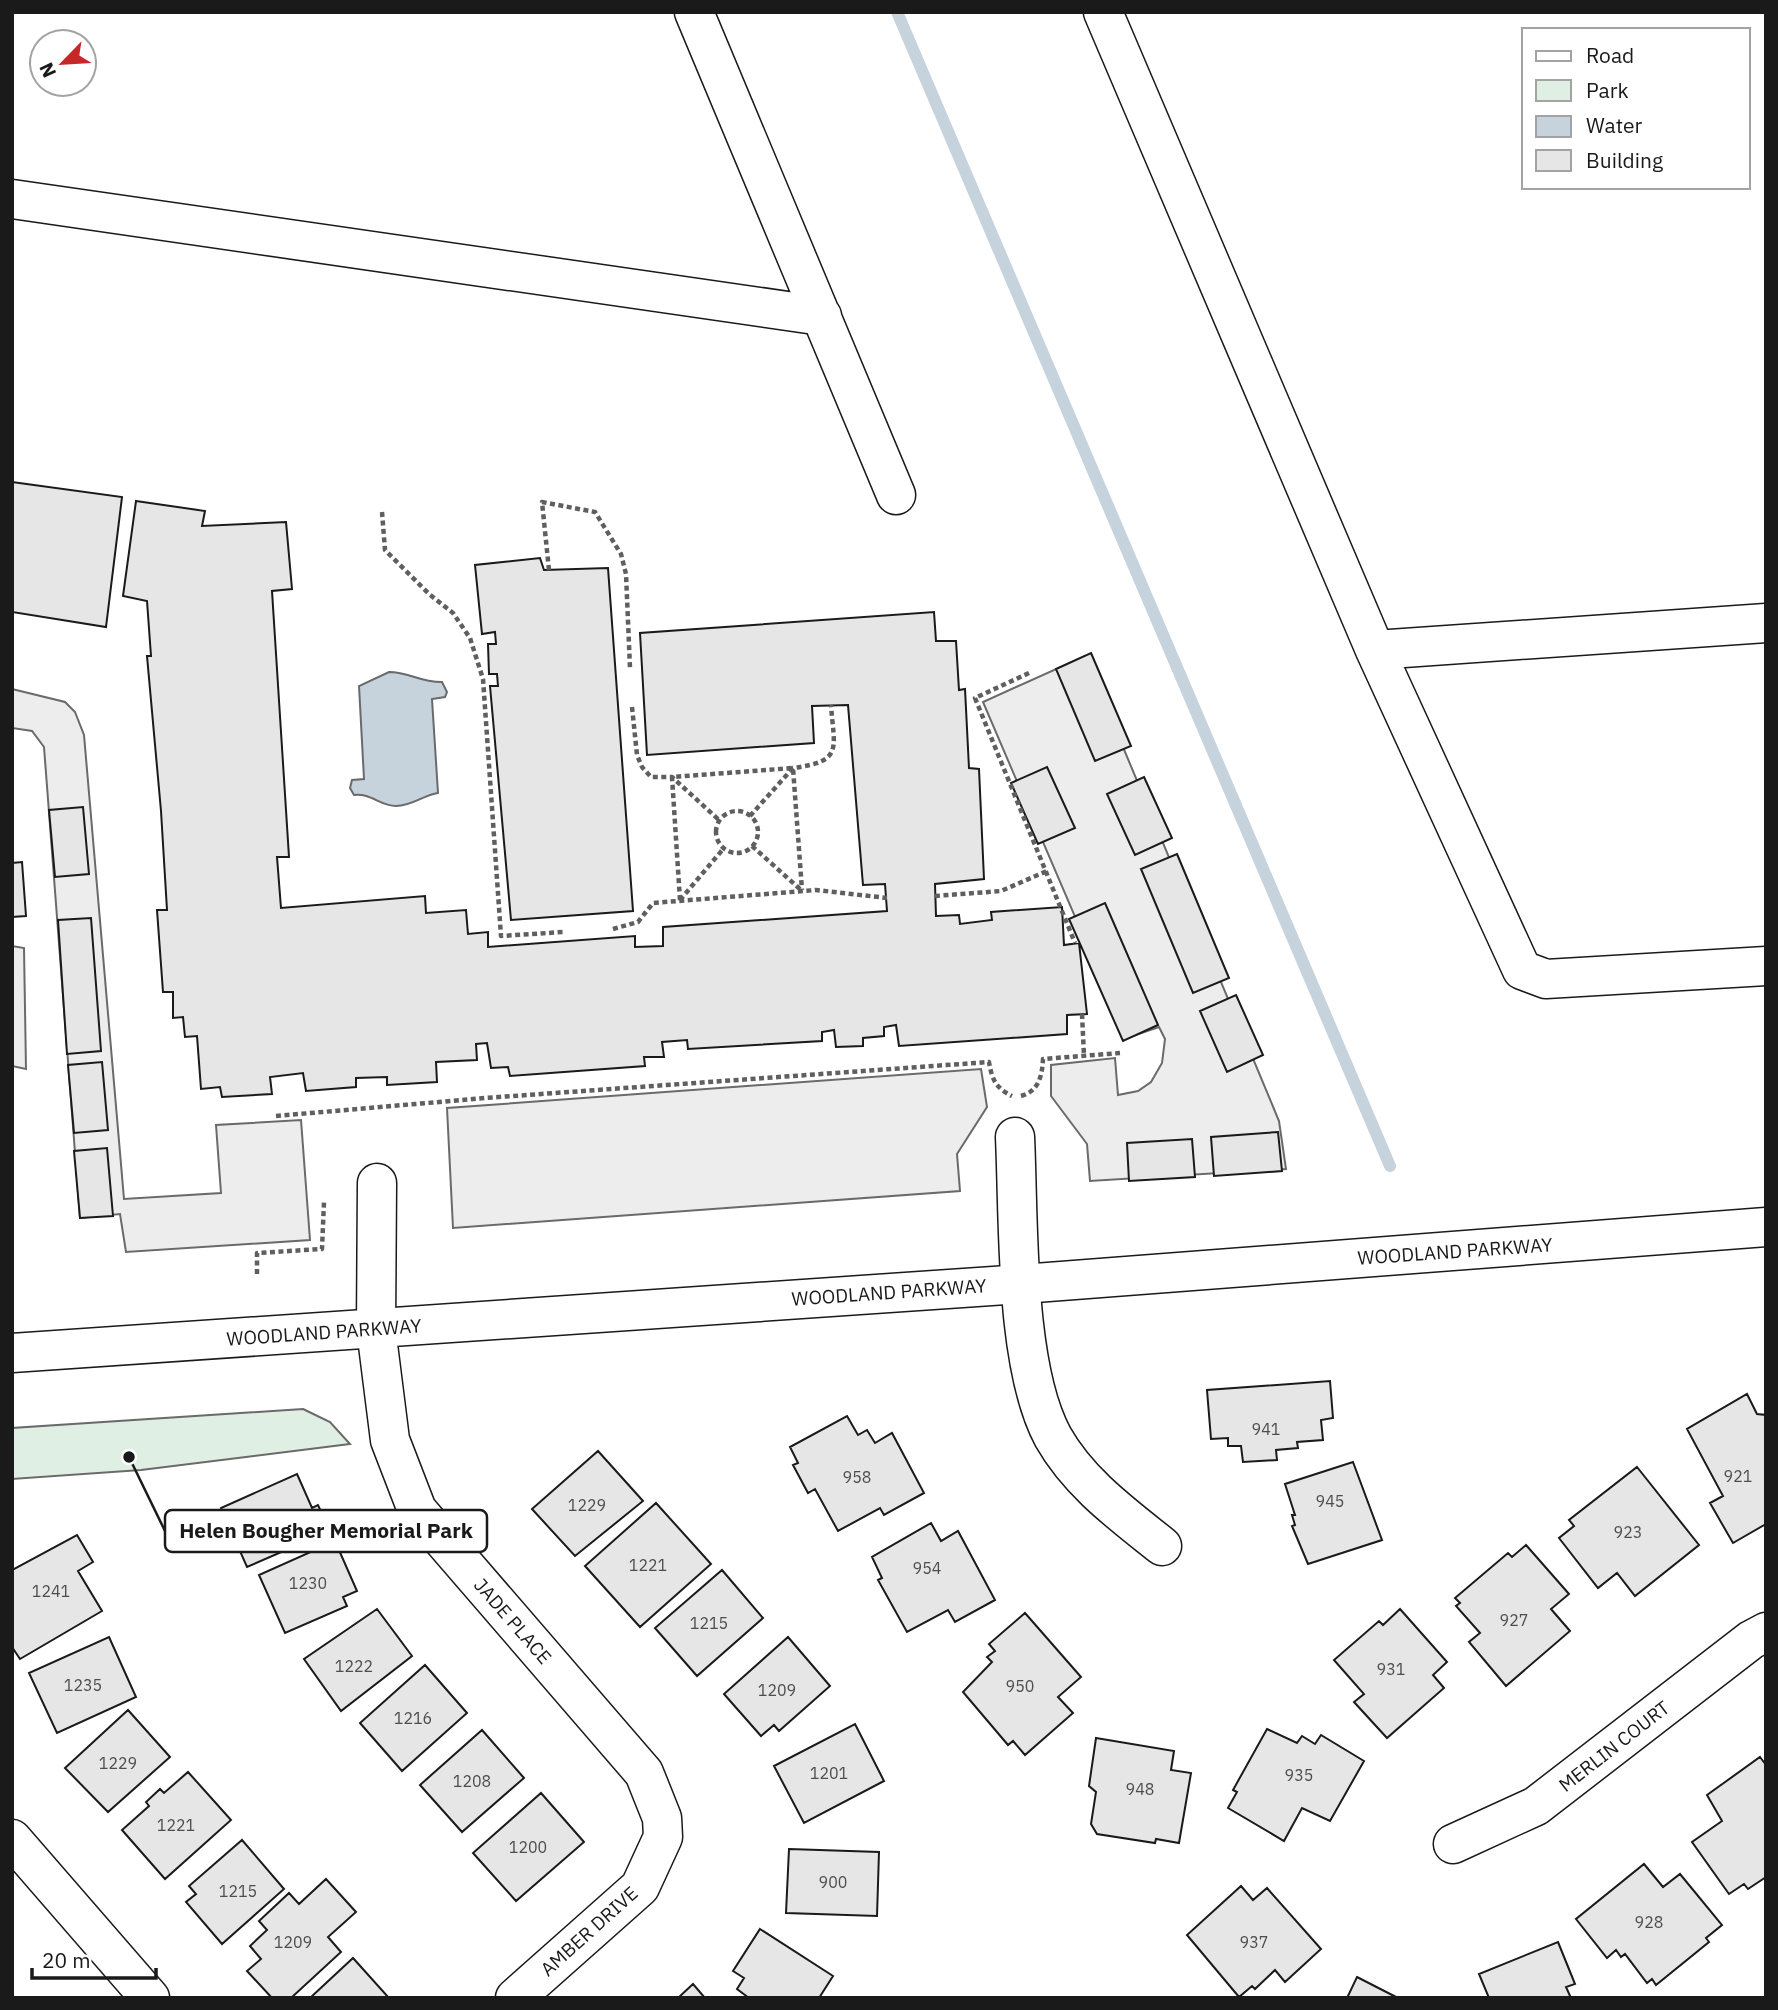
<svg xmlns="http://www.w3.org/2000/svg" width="1778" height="2010" font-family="'IBM Plex Sans',sans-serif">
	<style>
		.green { fill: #e0efe3; stroke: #6a6a6a; stroke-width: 2 }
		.parking { fill: #ededed; stroke: #6a6a6a; stroke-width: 2 }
		.water { fill: #c6d2dc; stroke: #6a6a6a; stroke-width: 2 }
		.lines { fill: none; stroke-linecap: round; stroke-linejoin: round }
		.stream { stroke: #c6d2dc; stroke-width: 12 }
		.building { fill: #e6e6e6; stroke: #1a1a1a; stroke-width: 2 }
		.minor-casing { stroke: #1a1a1a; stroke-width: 41 }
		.major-casing { stroke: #1a1a1a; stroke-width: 41 }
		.path { stroke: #5f5f5f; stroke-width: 4.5; stroke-dasharray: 5 3.5; stroke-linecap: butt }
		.minor { stroke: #fff; stroke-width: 38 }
		.major { stroke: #fff; stroke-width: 38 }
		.labels { text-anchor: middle; stroke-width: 5; stroke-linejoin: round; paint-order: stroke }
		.number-label { font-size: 16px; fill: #4d4d4d }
		.street-label { font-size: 19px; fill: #1a1a1a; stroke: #fff }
		.leader { fill: none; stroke: #1a1a1a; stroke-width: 2.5 }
		.callout-dot { fill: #1a1a1a; stroke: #fff; stroke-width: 2.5 }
		.callout { fill: #fff; stroke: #1a1a1a; stroke-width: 2.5 }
		.callout-label { font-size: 21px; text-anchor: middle; font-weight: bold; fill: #1a1a1a }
	</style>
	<rect width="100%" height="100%" fill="#fff"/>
	<!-- green -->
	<path class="green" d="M303,1409L330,1422L350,1444L141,1470L12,1479V1428Z"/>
	<!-- parking -->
	<path class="parking" d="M1085,656L1279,1121L1286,1169L1090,1181L1087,1144L1051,1096V1065L1115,1058L1118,1095L1138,1091L1151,1082L1162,1063L1165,1039L1159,1027L1127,1038L983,702Z
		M12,689L65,702L75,712L84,735L124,1199L221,1193L216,1125L301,1120L310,1240L126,1252L120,1214L80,1218L44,747L32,731L12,728Z
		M12,946L24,948L26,1069L12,1066Z
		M981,1069L987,1107L957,1154L960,1191L453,1228L447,1108Z"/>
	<!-- water -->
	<path class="water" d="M389,672C410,672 418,682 442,682L447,692L445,697L432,699L438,793C423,795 413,806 396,806C380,806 371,793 354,795L350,788L352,780L364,779L359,686Z"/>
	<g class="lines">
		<!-- stream -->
		<path class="stream" d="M897,12L1390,1166"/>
	</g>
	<!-- building -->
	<path class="building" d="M12,482L122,497L106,627L12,612Z
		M136,501L205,511L202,526L286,522L292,589L272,591L289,857H277L281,908L425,896L426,913L466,910L468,934L488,932V947L635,936V947L663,946V927L887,911L885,884L863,885L848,705L812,706L814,743L647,755L640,633L934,612L936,641H956L959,690L965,689L969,768L979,769L984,879L935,884L936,916L959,915L960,924L992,920L991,912L1062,907L1064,945L1079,943L1087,1014L1067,1015V1034L899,1046L896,1025L884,1027V1036L863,1038V1046L836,1047L834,1030L822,1032V1041L688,1049L687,1040L662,1042L664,1057H644L645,1066L510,1076L508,1067L491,1068L487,1043L476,1044L477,1060L436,1062L437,1082L387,1085V1077L356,1078V1087L306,1091L303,1073L270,1077L272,1094L222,1097L220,1087L201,1089L197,1036L185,1037L183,1017L173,1018V992H163L157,910H167L161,811L147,656H151L147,601L123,596Z
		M540,558L544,570L608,568L633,911L511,920L490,686H498L497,674H489L488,644H496L495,632L482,634L475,565Z
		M1091,653L1131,746L1095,761L1056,669Z
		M1047,767L1075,828L1038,844L1011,783Z
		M1144,777L1172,838L1135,855L1107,794Z
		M83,807L89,874L55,877L49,810Z
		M1177,854L1229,978L1193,993L1141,869Z
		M22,862L26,916L12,917V863Z
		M1105,903L1158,1025L1123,1041L1069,919Z
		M91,918L101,1051L67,1054L58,920Z
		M1236,995L1263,1055L1227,1072L1200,1011Z
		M102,1062L108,1130L74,1133L68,1065Z
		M1278,1132L1282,1171L1214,1176L1211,1137Z
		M1192,1139L1195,1177L1129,1181L1127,1143Z
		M107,1148L113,1216L80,1218L74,1151Z
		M1330,1381L1333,1418L1321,1420L1323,1440L1297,1442L1298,1448L1276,1450L1277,1460L1243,1462L1241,1446H1228V1438L1211,1439L1207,1390Z
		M1747,1394L1757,1414L1766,1415V1524L1733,1543L1710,1503L1723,1496L1687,1429Z
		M847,1416L858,1435L867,1430L875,1443L892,1433L924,1493L884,1515L880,1508L838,1531L815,1489L808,1493L793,1465L798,1463L790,1447Z
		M598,1451L643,1501L575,1556L532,1509Z
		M1353,1462L1382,1540L1308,1564L1292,1526L1295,1525L1292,1515H1295L1285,1484Z
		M1637,1467L1699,1545L1635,1596L1617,1573L1598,1588L1559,1538L1574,1526L1569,1520Z
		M297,1474L312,1508L318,1505L330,1531L247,1567L221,1508Z
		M656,1503L711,1564L640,1627L585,1566Z
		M931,1523L941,1541L958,1531L995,1600L955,1622L948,1610L907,1632L878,1580L882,1578L872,1557Z
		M77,1535L93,1562L78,1571L102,1611L20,1659L12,1647V1570Z
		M335,1541L357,1591L343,1597L347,1606L285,1633L259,1575Z
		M1526,1545L1569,1594L1551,1609L1570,1631L1506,1686L1469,1642L1480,1633L1456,1606L1460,1603L1455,1598L1508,1553L1512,1557Z
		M722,1570L763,1618L697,1676L655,1628Z
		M377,1609L412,1656L341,1711L304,1659Z
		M1400,1609L1447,1662L1433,1675L1444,1688L1387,1738L1354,1702L1364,1694L1334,1660L1379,1621L1383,1625Z
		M1025,1613L1081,1677L1058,1697L1073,1713L1025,1755L1013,1741L1008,1745L963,1692L992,1662L987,1657L995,1651L989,1644Z
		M109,1637L136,1697L57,1733L29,1673Z
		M788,1637L830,1686L779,1731L774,1725L761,1736L724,1694Z
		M425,1665L467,1713L402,1771L360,1723Z
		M128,1710L170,1757L108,1812L65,1768Z
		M855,1724L884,1781L804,1823L774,1766Z
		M1267,1729L1297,1743L1302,1736L1315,1744L1321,1735L1364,1761L1330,1821L1302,1808L1284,1841L1228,1808L1237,1792L1233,1790Z
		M482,1730L524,1778L462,1832L420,1785Z
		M1096,1738L1174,1751L1171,1770L1191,1773L1179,1843L1156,1839L1155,1843L1097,1834L1091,1824L1096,1792L1089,1786Z
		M1760,1757L1766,1765V1877L1748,1889L1744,1884L1729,1894L1692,1842L1722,1821L1707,1795Z
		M188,1772L231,1820L165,1879L122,1830L149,1806L146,1802L160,1789L164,1793Z
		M541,1793L584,1842L516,1901L473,1853Z
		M242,1840L284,1889L222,1944L186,1902L196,1894L189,1886Z
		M789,1849L879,1852L877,1916L786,1913Z
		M1644,1864L1663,1887L1680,1874L1722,1925L1706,1938L1709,1942L1656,1985L1652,1979L1647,1983L1625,1954L1621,1957L1616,1950L1607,1958L1576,1919Z
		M326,1879L356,1912L328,1937L341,1952L291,1998H272L247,1971L261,1959L250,1946L267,1930L259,1921L289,1893L299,1904Z
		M1241,1886L1253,1900L1267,1888L1321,1949L1285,1982L1275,1970L1255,1989L1252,1986L1239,1997L1187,1935Z
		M760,1929L833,1976L819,1998H749L737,1989L744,1978L733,1971Z
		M1558,1942L1575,1984L1566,1987L1571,1998H1489L1479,1974Z
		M353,1958L389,1998H310Z
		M1357,1977L1398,1998H1347Z
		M693,1984L705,1998H678Z"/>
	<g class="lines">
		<defs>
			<path id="minor" d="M694,12L896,495
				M1103,12L1375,650L1522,970L1546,979L1766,966
				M12,199L822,316
				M1375,650L1766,623
				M1015,1137C1019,1220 1014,1365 1053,1437C1079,1483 1122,1514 1162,1546
				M377,1183L376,1329L390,1440L417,1510L644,1773L662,1818L663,1837L640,1887L515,1998
				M12,1839L150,1998
				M1453,1844L1536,1806L1751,1640L1766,1632"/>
			<path id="major" d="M12,1353L1022,1284L1766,1227"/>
		</defs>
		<!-- minor casing -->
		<use href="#minor" class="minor-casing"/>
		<!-- major casing -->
		<use href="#major" class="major-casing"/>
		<!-- path -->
		<path class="path" d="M382,512L385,550L429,594L453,613L470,638L483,679L501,936L563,932
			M549,570L542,502L595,512L621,554L626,574L630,668
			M1029,673L975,698L1075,943
			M632,707L637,755L642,767L651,777H672L719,820
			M716 832a21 21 0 1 1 42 0a21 21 0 1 1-42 0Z
			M750,816L793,768C844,761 834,749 831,705
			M752,846L801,890
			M935,896L1001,891L1047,871
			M680,900L672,777L793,768L802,890
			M680,900L724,848
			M613,929L638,922L653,903L816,890L887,898
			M1082,1014L1084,1056
			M1021,1096C1039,1091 1042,1076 1043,1059L1120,1053
			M276,1116L485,1098L989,1062C992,1080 996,1088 1012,1096
			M257,1274V1253L322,1249L324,1202"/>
		<!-- minor -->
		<use href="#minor" class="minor"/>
		<!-- major -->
		<use href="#major" class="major"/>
	</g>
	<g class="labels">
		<!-- number labels -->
		<g class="number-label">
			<text x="1266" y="1435">941</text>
			<text x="1738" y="1482">921</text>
			<text x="857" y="1483">958</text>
			<text x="1330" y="1507">945</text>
			<text x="587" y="1511">1229</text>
			<text x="1628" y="1538">923</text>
			<text x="648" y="1571">1221</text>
			<text x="927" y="1574">954</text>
			<text x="308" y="1589">1230</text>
			<text x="51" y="1597">1241</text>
			<text x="1514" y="1626">927</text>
			<text x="709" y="1629">1215</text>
			<text x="354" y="1672">1222</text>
			<text x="1391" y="1675">931</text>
			<text x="83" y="1691">1235</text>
			<text x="1020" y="1692">950</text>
			<text x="777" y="1696">1209</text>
			<text x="413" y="1724">1216</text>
			<text x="118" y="1769">1229</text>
			<text x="829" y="1779">1201</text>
			<text x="1299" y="1781">935</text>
			<text x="472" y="1787">1208</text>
			<text x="1140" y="1795">948</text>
			<text x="176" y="1831">1221</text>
			<text x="528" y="1853">1200</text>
			<text x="833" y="1888">900</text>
			<text x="238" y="1897">1215</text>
			<text x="1649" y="1928">928</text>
			<text x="293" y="1948">1209</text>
			<text x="1254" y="1948">937</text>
		</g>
		<!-- street labels -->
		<g class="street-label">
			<text transform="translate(1455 1251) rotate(-4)" y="7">WOODLAND PARKWAY</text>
			<text transform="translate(889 1292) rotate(-4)" y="7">WOODLAND PARKWAY</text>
			<text transform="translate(324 1332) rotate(-4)" y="7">WOODLAND PARKWAY</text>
			<text transform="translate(513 1621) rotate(49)" y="7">JADE PLACE</text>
			<text transform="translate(1614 1746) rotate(-38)" y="7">MERLIN COURT</text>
			<text transform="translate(589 1931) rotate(-42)" y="7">AMBER DRIVE</text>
		</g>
	</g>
	<!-- callouts -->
	<path class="leader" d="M129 1457L165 1531"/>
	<circle class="callout-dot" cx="129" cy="1457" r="7"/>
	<rect class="callout" x="165" y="1510" width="322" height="42" rx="7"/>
	<g class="callout-label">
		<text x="326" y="1538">Helen Bougher Memorial Park</text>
	</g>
	<!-- border -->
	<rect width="1778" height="2010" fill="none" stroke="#1a1a1a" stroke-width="28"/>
	<!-- legend -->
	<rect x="1522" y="28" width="228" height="161" fill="#ffffff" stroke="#a3a3a3" stroke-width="2"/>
	<rect x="1536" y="51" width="35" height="10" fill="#ffffff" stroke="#a3a3a3" stroke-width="2"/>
	<text x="1586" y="63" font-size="21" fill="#1a1a1a">Road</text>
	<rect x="1536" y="80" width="35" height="21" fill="#e0efe3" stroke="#a3a3a3" stroke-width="2"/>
	<text x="1586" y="98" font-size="21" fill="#1a1a1a">Park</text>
	<rect x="1536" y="116" width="35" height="21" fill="#c6d2dc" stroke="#a3a3a3" stroke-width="2"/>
	<text x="1586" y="133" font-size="21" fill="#1a1a1a">Water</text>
	<rect x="1536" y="150" width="35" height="21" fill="#e6e6e6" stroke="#a3a3a3" stroke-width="2"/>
	<text x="1586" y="168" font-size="21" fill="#1a1a1a">Building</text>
	<!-- north arrow -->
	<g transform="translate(63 63) rotate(245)"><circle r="33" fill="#ffffff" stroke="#a3a3a3" stroke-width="2"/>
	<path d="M0-5L12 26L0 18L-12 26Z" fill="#c62828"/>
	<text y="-10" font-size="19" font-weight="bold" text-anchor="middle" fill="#1a1a1a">N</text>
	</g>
	<!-- scale -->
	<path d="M32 1968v10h124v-10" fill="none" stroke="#1a1a1a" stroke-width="3.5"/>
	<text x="42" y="1968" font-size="21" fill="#1a1a1a" stroke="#ffffff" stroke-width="5" paint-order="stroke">20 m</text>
</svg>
